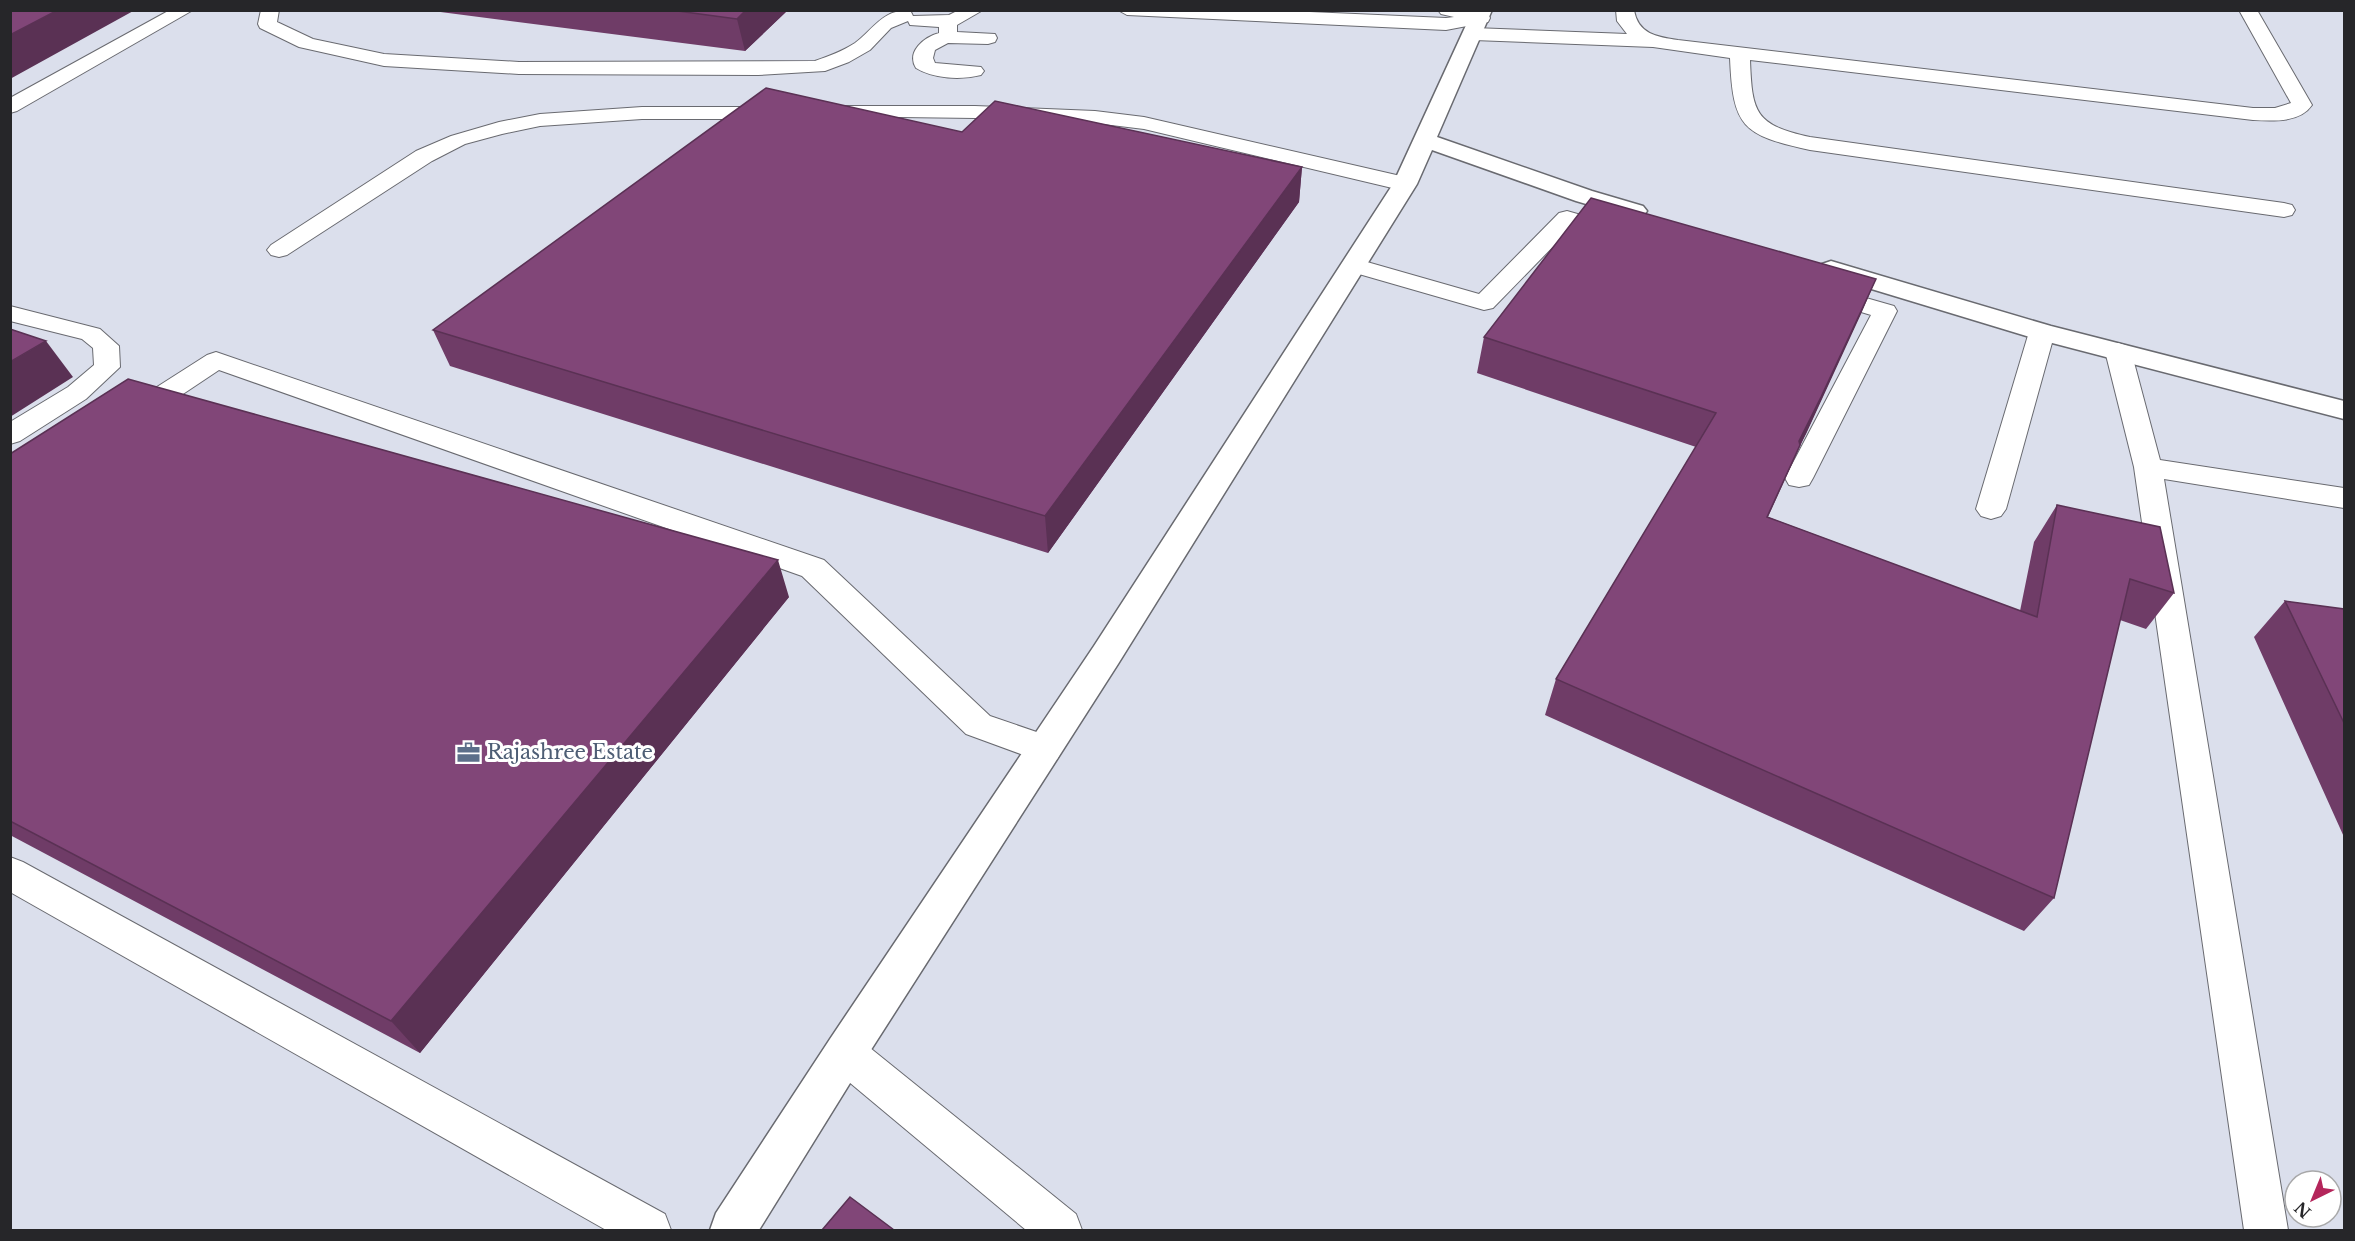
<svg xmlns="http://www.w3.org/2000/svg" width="2355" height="1241" font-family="'Libre Baskerville',serif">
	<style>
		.built { fill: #dbdfec; fill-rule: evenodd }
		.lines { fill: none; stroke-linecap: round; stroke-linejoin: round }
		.lane-casing { stroke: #696a70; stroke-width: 2 }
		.street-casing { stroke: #696a70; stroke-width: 3 }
		.lane { fill: #fff; fill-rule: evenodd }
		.street { fill: #fff; fill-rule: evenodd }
		.wall { fill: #6f3c67 }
		.shaded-wall { fill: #5a3154 }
		.building { fill: #814678; stroke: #5a3154; stroke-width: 1.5 }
		.labels { text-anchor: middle; stroke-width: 6; stroke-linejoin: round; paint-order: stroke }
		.service-label { font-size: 20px; fill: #4e5e75; stroke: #fff; text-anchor: start }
	</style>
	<rect width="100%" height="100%" fill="#e9ebf1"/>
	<!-- built -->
	<path class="built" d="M10,11H2344V1230H11ZM2295,1181H2331V1217H2295Z"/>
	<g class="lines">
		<defs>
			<path id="lane" d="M170,10H193L17,111L10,113V98Z
				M261,10H279L277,22L313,39L384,54L519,62L815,61C829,56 843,51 855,43C872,31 885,6 911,12L913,16L949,15L959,10H983L957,25V32L995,34L997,38L995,42L988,44L948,43L935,50L933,58L935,63L981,67L984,71L981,75C961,80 934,79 916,68C906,52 924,37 939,33V27L910,25L908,21L891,28L870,50L849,62L825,71L758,75L519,74L384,66L299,47L260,28L258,24Z
				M1118,10H1265L1446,18L1454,17L1441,14L1438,10H1473L1488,14L1490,18L1488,22L1446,30L1127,15Z
				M1616,10H1634C1638,34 1657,37 1678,40L2253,108H2275L2291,103L2239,10H2257L2312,105C2300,123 2272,121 2253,120L1750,60C1752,113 1755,125 1810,137L2284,203L2292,205L2295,210L2292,215L2284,217L1810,150C1742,135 1733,127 1730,58L1653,47L1474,40L1467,38L1465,34L1467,30L1474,28L1627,34L1617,21Z
				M832,106H975L1095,111L1144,117L1405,177L1413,179L1416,184L1413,189L1405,191L1144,129L1095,123L975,118L825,116L822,112L825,108Z
				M642,107H773L780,109L783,113L780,117L773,119H642L540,126L502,134L465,144L432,161L287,255L279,257L271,255L267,250L271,245L416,151L451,136L499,122L540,114Z
				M1567,211L1623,227L1627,232L1623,237L1615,239L1572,227L1493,308L1484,310L1345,270L1341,265L1345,260L1353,258L1479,294L1559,213Z
				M1824,286L1894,306L1897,311L1813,478L1809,485L1799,487L1789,485L1785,478L1871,315L1815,298L1812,293L1815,288Z
				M10,306L100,329L119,346L120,367L86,399L20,441L10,444V422L68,387L94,365L93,348L82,339L10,321Z
				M2042,324L2051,327L2055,332L2006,509L2001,516L1991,519L1981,516L1976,509L2029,332L2033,327Z
				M2118,343L2127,346L2131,351L2160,460L2344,488V508L2164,479L2288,1230H2244L2134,467L2105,351L2109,346Z
				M216,352L824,560L990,716L1057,739L1062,749L1057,759L1045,763L966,734L802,576L219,370L144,420L134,422L124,420L120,414L124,408L207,355Z
				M10,857L23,862L665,1214L671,1230H606L10,892Z
				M845,1034L859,1039L1076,1214L1082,1230H1026L831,1067L825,1053L831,1039Z"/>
			<path id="street" d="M1473,10H1492L1437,137L1592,191L1643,206L1647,211L1643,216L1635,218L1627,216L1576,201L1432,150L1417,184L1118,664L860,1067L759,1230H710L716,1213L830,1039L1094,646L1393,184Z
				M1831,261L2051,326L2344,401V419L2033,338L1822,274L1818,269L1822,264Z"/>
		</defs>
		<!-- lane casing -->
		<use href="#lane" class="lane-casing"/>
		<!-- street casing -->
		<use href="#street" class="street-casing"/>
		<!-- lane -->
		<use href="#lane" class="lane"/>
		<!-- street -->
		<use href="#street" class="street"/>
	</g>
	<!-- wall -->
	<path class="wall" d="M425,10H788L745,51Z
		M962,132L1302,167L1299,202L1048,553L450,366L433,330Z
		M1876,279L1768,517L2020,611L2034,542L2057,505L2174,593L2146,629L2120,620L2054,898L2024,931L1545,715L1556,679L1696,447L1477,373L1484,337Z
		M10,454L789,597L420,1053L10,835Z
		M2285,601L2344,609V837L2254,637Z"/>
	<!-- shaded-wall -->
	<path class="shaded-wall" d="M58,10H135L10,79V35Z
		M746,10H788L745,51L737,19Z
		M1302,167L1299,202L1048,553L1045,516Z
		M1876,279L1861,314L1806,434L1799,447L1751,553L1799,441Z
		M46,341L73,377L10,417V362Z
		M778,560L789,597L420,1053L391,1021Z"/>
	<!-- building -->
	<path class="building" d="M10,10H58L10,35Z
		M670,10H746L737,19Z
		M766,88L962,132L995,101L1302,167L1045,516L433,330Z
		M1591,198L1876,279L1821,397L1799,441L1800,445L1767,517L2037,617L2057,505L2160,527L2174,593L2130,579L2054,898L1556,679L1716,413L1484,337Z
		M10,329L46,341L10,362Z
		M128,379L778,560L391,1021L10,821V454Z
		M2285,601L2344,609V723Z
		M850,1197L894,1230H822Z"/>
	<!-- icons -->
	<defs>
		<symbol id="office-bare" viewBox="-9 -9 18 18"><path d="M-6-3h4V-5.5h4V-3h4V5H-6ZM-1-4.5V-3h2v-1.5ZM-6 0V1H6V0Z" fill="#5c6f8a" stroke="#fff" stroke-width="2.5" paint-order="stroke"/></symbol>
	</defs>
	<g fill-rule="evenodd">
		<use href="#office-bare" x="452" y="736" width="33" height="33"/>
	</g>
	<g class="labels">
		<!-- service labels -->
		<g class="service-label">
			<text x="487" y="759">Rajashree Estate</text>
		</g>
	</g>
	<!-- border -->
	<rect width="2355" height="1241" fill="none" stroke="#262629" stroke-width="24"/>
	<!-- north arrow -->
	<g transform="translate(2313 1199) rotate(223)"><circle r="28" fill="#ffffff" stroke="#a8a8a9" stroke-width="1.5"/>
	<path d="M0-4.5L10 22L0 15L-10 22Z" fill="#b4265b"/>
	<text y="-9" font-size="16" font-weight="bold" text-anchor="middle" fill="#262629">N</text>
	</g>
</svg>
